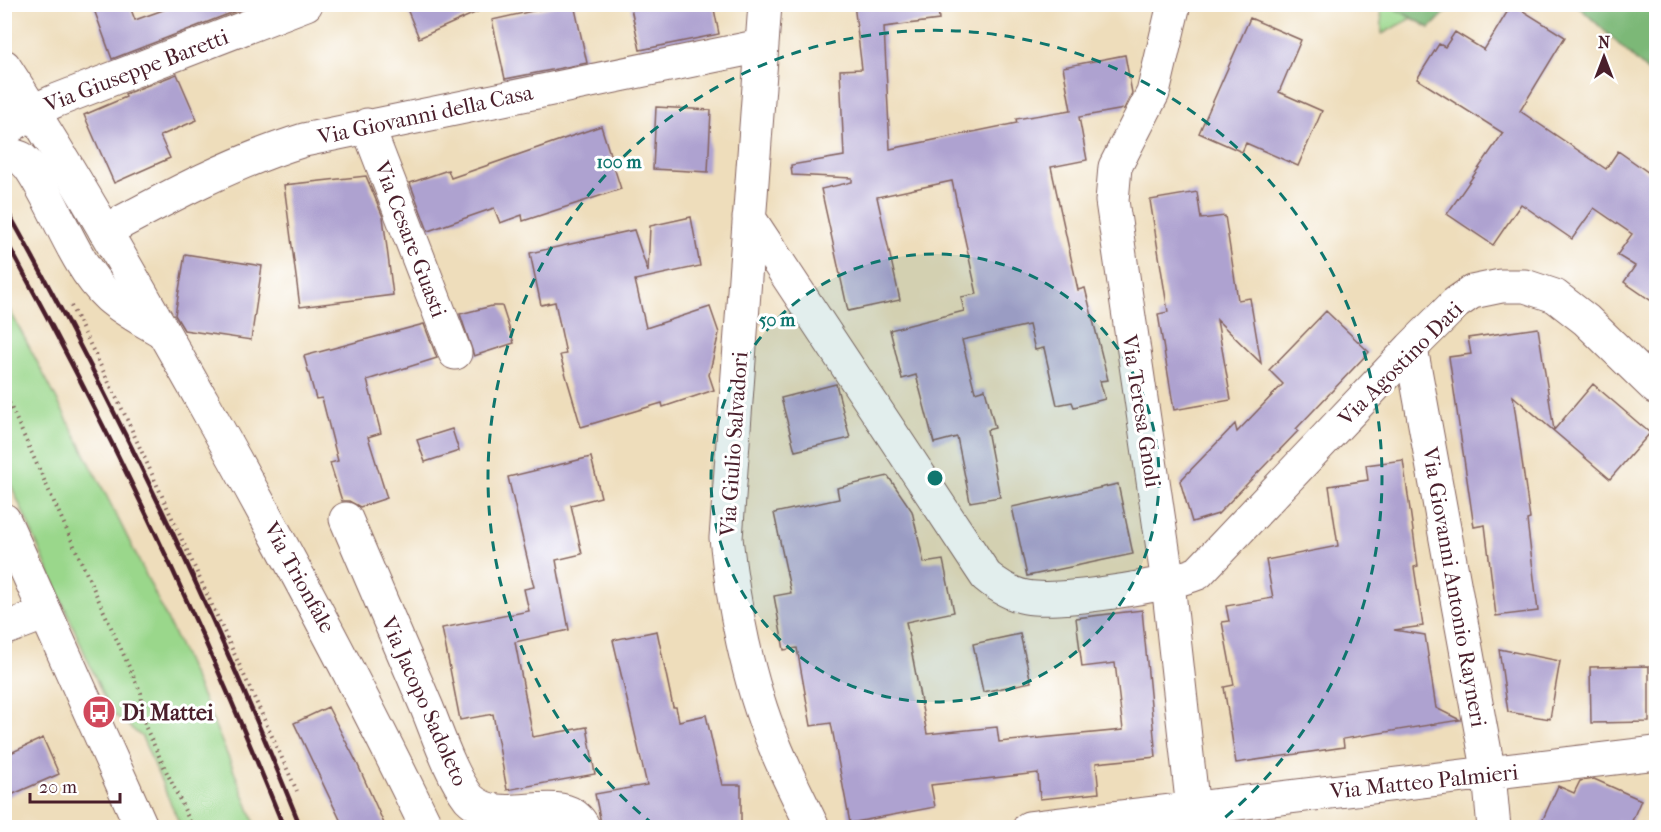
<svg xmlns="http://www.w3.org/2000/svg" width="1661" height="832" font-family="'IM FELL French Canon',serif">
	<style>
		.green { fill: #9ad78b; stroke: #727b5b; stroke-width: 1.5 }
		.forest { fill: #7bb877; stroke: #626c51; stroke-width: 1.5 }
		.building { fill: #aea2d0 }
		.lines { fill: none; stroke-linecap: round; stroke-linejoin: round }
		.minor-casing { stroke: #83625d; stroke-width: 35 }
		.major-casing { stroke: #83625d; stroke-width: 35 }
		.path { stroke: #83625d; stroke-width: 4; stroke-dasharray: 1.5 4.5; stroke-linecap: butt }
		.minor { stroke: #fff; stroke-width: 33 }
		.major { stroke: #fff; stroke-width: 33 }
		.rail { stroke: #4a1f2b; stroke-width: 4.5 }
		.ring { fill: none; stroke: #0f766e; stroke-width: 3; stroke-dasharray: 10 8 }
		.labels { text-anchor: middle; stroke-width: 6; stroke-linejoin: round; paint-order: stroke }
		.street-label { font-size: 22px; fill: #4a1f2b; stroke: #fff }
		.poi-label { font-size: 22px; font-weight: bold; fill: #4a1f2b; stroke: #fff; text-anchor: start }
		.centre { fill: #0f766e; stroke: #fff; stroke-width: 3 }
		.ring-label { font-size: 18px; text-anchor: middle; font-weight: bold; fill: #0f766e; stroke: #fff; stroke-width: 6; stroke-linejoin: round; paint-order: stroke }
	</style>
	<rect width="100%" height="100%" fill="#fff"/>
	<filter id="ink" filterUnits="userSpaceOnUse"><feTurbulence type="fractalNoise" baseFrequency=".0167" numOctaves="2"/><feDisplacementMap in="SourceGraphic" scale="12" xChannelSelector="R" yChannelSelector="G"/><feConvolveMatrix kernelMatrix="1 2 1 2 8 2 1 2 1" color-interpolation-filters="sRGB"/></filter>
	<filter id="wash" filterUnits="userSpaceOnUse"><feTurbulence type="fractalNoise" baseFrequency=".008" numOctaves="4" result="noise"/><feDisplacementMap in="SourceGraphic" scale="24" xChannelSelector="R" yChannelSelector="G"/><feGaussianBlur stdDeviation="1.35" result="paint"/><feColorMatrix in="noise" values="0 0 0 0 0 0 0 0 0 0 0 0 0 0 0 0 0 1.4 0 .05"/><feComposite in="paint" operator="in"/></filter>
	<g filter="url(#wash)">
		<rect width="100%" height="100%" fill="#edb"/>
		<!-- green -->
		<path class="green" d="M1381,4L1437,5L1382,34Z
			M4,299C95,471 187,645 256,827H181L142,737L110,711L5,471Z"/>
		<!-- forest -->
		<path class="forest" d="M1394,5V4L1453,5L1430,28L1394,8Z
			M1577,5H1656V79Z"/>
		<g id="blocks">
			<!-- building -->
			<path class="building" d="M92,4H129L135,20L180,4L249,6L112,59Z
				M405,4H495L419,38Z
				M564,4H574L587,63L505,79L492,20Z
				M630,4H713L719,34L640,50Z
				M854,4H938L939,20L884,27L890,149L1017,123L1016,119L1071,110L1063,67L1125,55L1132,93L1124,109L1079,117L1087,160L1051,167L1078,290L1085,288L1108,380L1100,381L1105,399L1074,407L1072,402L1057,405L1044,348L1035,350L1029,325L962,340L975,392L985,389L995,428L987,430L1000,497L970,502L957,437L934,443L916,375L902,379L890,330L964,311L961,297L977,294L952,181L877,197L900,300L848,311L821,189L852,182V178L792,175L791,165L844,156L840,70L862,69Z
				M1512,4L1565,37L1520,111L1606,169L1618,151L1656,178V304L1624,282L1635,266L1617,255L1632,234L1594,208L1572,239L1521,204L1493,245L1447,214L1503,133L1417,79L1439,44L1445,47L1455,32L1484,50Z
				M1250,18L1301,40L1279,92L1322,111L1298,166L1246,143L1242,152L1199,133Z
				M177,74L197,120L160,136L170,158L114,183L84,115L126,97L125,94Z
				M656,107L711,110L708,172L653,169Z
				M601,126L621,189L523,221L522,215L500,223L494,208L428,231L410,183L448,170L451,178Z
				M366,176L383,217L393,295L300,307L284,185Z
				M1197,192L1201,219L1225,216L1238,300L1250,298L1261,363L1217,320L1231,400L1174,410L1158,314L1168,312L1150,200Z
				M691,217L700,266L635,280L646,328L710,307L719,333L709,375L714,390L663,407L662,403L581,427L560,355L566,354L555,302L541,305L530,253L634,230L648,272L650,226Z
				M185,254L262,266L251,340L184,330L175,315Z
				M492,306H502L514,343L474,356L460,314Z
				M1326,311L1369,352L1296,429L1298,431L1218,514L1192,522L1180,481L1235,424L1237,432L1283,384L1269,370Z
				M424,324L437,358L367,380L381,433L368,437L387,498L360,507L349,501H342L330,463L338,461L322,398L316,399L304,356Z
				M1538,328L1554,430L1593,384L1650,433L1610,479L1513,396L1530,519L1527,520L1538,611L1496,616L1485,525L1474,527L1449,357L1471,354L1468,338Z
				M836,384L850,438L795,451L781,398Z
				M452,429L459,451L425,462L417,440Z
				M591,457L601,497L571,505L582,554L556,560L569,630L515,642L533,737L587,727L595,774L507,790L493,714L460,720L442,628L529,611L524,589L534,587L508,477Z
				M1403,460L1418,566L1414,567L1423,626L1394,630L1425,635L1436,708L1460,720L1343,739L1344,747L1236,763L1224,687L1234,685L1222,622L1229,621L1226,606L1273,598L1266,560L1338,546L1329,486L1368,480L1366,465Z
				M888,476L912,511L924,563L943,560L954,612L906,622L927,734L997,727L999,742L1123,730L1115,663L1082,667L1076,618L1142,610L1156,757L1096,763L1099,793L1040,799L1038,773L931,785L935,807L850,823L831,723L811,726L797,648L784,650L774,596L791,593L774,513L839,499L837,488Z
				M1118,484L1133,554L1027,576L1012,507Z
				M657,631L673,707H676L679,721L706,715L722,785H741V828H602L595,794L647,785L613,640Z
				M1020,634L1031,682L983,692L973,644Z
				M1499,649L1560,661L1550,719L1508,712Z
				M1649,666V722L1591,723L1590,667Z
				M328,707L357,763L386,828H344L294,723Z
				M43,738L59,774L4,798V756Z
				M1594,779L1641,800L1629,828H1539L1558,786L1574,793L1580,781Z"/>
		</g>
	</g>
	<g filter="url(#ink)">
		<use href="#blocks" fill-opacity="0" stroke="#83625d" stroke-width="1.5"/>
		<g class="lines">
			<defs>
				<path id="minor" d="M765,4L726,538C733,604 748,682 774,744C785,772 800,800 813,828
					M1174,4L1153,93L1115,167L1112,201L1168,583L1195,828
					M367,125L455,353
					M4,131L33,111L55,101L306,4
					M4,152L21,158L29,166C57,206 73,264 109,297C125,311 145,321 163,332
					M749,218L986,576C998,586 1010,594 1026,597C1059,603 1166,586 1198,573L1411,348L1456,303L1472,292L1501,286H1525L1555,296L1586,320L1656,388
					M105,231C170,196 233,162 304,140L761,46
					M1411,348L1489,774L1494,828
					M346,519C373,582 400,645 427,708C438,735 451,775 469,798C503,832 564,786 584,828
					M4,520L142,828
					M4,629L46,613
					M1029,828L1656,753"/>
				<path id="major" d="M4,66C75,175 139,289 203,402C281,542 357,683 427,828"/>
			</defs>
			<!-- minor casing -->
			<use href="#minor" class="minor-casing"/>
			<!-- major casing -->
			<use href="#major" class="major-casing"/>
			<!-- path -->
			<path class="path" d="M71,306L124,413L297,791
				M4,392L141,693L145,726L193,828"/>
			<!-- minor -->
			<use href="#minor" class="minor"/>
			<!-- major -->
			<use href="#major" class="major"/>
			<!-- rail -->
			<path class="rail" d="M4,205C117,406 215,614 301,828
				M4,237C109,428 203,625 284,828"/>
		</g>
	</g>
	<!-- distance rings -->
	<circle cx="935" cy="478" r="224" fill="#0f766e" fill-opacity=".12"/>
	<g class="ring">
		<circle cx="935" cy="478" r="224"/>
		<path d="M654 825A447 447 0 1 1 1216 825"/>
	</g>
	<!-- icons -->
	<defs>
		<symbol id="bus-disc" viewBox="-11 -11 22 22"><circle r="9.5" fill="#d1495b" stroke="#fff"/><path d="M-5-6H5V4H4V6H2V4H-2V6H-4V4H-5ZM-3.5-4V0h7V-4ZM-3.5 1.2v1.5H-2V1.2ZM2 1.2v1.5H3.5V1.2Z" fill="#fff"/></symbol>
	</defs>
	<g fill-rule="evenodd">
		<use href="#bus-disc" x="80" y="693" width="38" height="38"/>
	</g>
	<g class="labels">
		<!-- street labels -->
		<g class="street-label">
			<text transform="translate(136 70) rotate(-21)" y="8">Via Giuseppe Baretti</text>
			<text transform="translate(425 114) rotate(-12)" y="8">Via Giovanni della Casa</text>
			<text transform="translate(411 239) rotate(69)" y="8">Via Cesare Guasti</text>
			<text transform="translate(1400 363) rotate(-45)" y="8">Via Agostino Dati</text>
			<text transform="translate(1142 411) rotate(81)" y="8">Via Teresa Gnoli</text>
			<text transform="translate(733 444) rotate(-86)" y="8">Via Giulio Salvadori</text>
			<text transform="translate(300 577) rotate(61)" y="8">Via Trionfale</text>
			<text transform="translate(1455 587) rotate(80)" y="8">Via Giovanni Antonio Rayneri</text>
			<text transform="translate(425 701) rotate(66)" y="8">Via Jacopo Sadoleto</text>
			<text transform="translate(1424 781) rotate(-6)" y="8">Via Matteo Palmieri</text>
		</g>
		<!-- poi labels -->
		<g class="poi-label">
			<text x="122" y="720">Di Mattei</text>
		</g>
	</g>
	<circle cx="935" cy="478" r="9" class="centre"/>
	<g class="ring-label">
		<text x="619" y="168">100 m</text>
		<text x="777" y="326">50 m</text>
	</g>
	<!-- margin -->
	<rect width="1661" height="832" fill="none" stroke="#fff" stroke-width="24"/>
	<!-- north arrow -->
	<g transform="translate(1604 57)" stroke="#ffffff" stroke-width="4.5" paint-order="stroke">
	<path d="M0-4.5L10 22L0 15L-10 22Z" fill="#4a1f2b"/>
	<text y="-9" font-size="16" font-weight="bold" text-anchor="middle" fill="#4a1f2b">N</text>
	</g>
	<!-- scale -->
	<path d="M30 793v9h90v-9" fill="none" stroke="#4a1f2b" stroke-width="3"/>
	<text x="39" y="793" font-size="18" fill="#4a1f2b" stroke="#ffffff" stroke-width="4.5" paint-order="stroke">20 m</text>
</svg>
